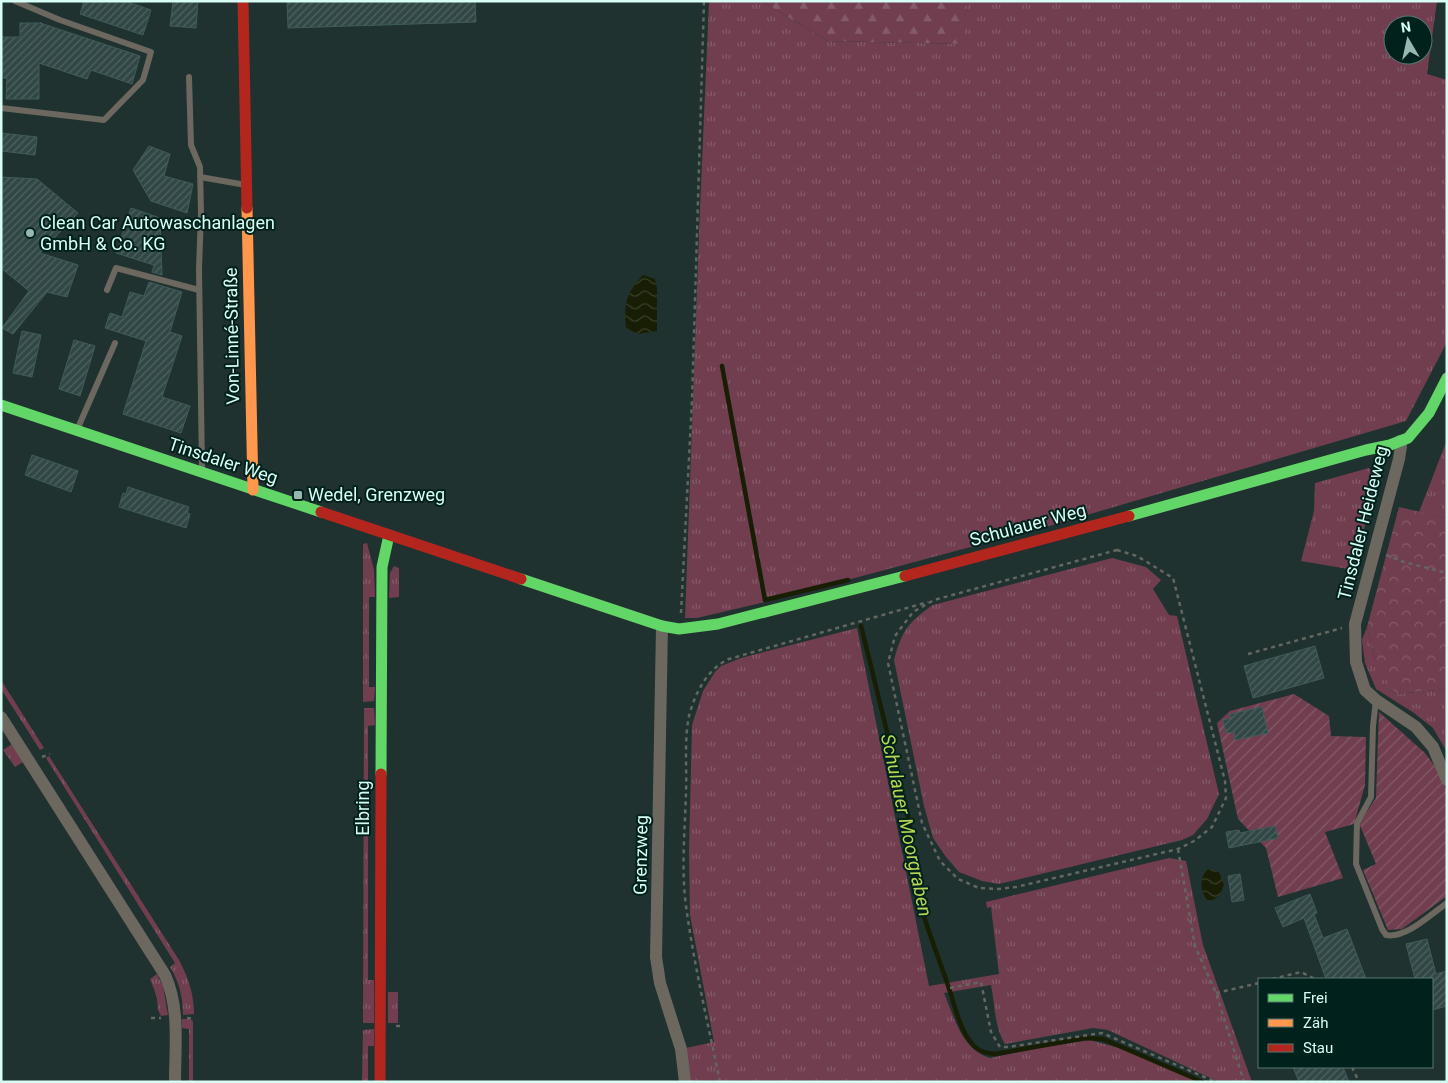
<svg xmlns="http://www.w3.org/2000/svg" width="1448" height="1083" font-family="Roboto,sans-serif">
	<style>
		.grass { fill: url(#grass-tufts); fill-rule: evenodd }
		.forest { fill: url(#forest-firs) }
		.park { fill: url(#park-crowns) }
		.garden { fill: url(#garden-furrows) }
		.water { fill: url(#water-waves) }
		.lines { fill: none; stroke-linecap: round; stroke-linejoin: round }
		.stream { stroke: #171e04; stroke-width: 4.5 }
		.building { fill: url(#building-hatch); stroke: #3f5c5a }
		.path { stroke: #646660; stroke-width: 2.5; stroke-dasharray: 4 4; stroke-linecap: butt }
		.lane { stroke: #6c675f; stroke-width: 6 }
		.street { stroke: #6c675f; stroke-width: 12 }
		.fast { stroke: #63d668; stroke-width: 11 }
		.slow { stroke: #ff974d; stroke-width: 11 }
		.jam { stroke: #b3261e; stroke-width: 11 }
		.poi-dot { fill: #97b7b0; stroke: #00211c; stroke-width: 2 }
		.labels { text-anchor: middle; stroke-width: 4; stroke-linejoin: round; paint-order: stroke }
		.poi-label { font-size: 18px; fill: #d7fef5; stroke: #00211c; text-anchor: start }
		.street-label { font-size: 18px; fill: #d7fef5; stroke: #00211c }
		.water-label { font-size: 19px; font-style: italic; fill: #b9d651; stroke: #00211c }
	</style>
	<defs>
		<pattern id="grass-tufts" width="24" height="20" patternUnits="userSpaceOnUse" patternTransform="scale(1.25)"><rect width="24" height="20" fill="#703e4f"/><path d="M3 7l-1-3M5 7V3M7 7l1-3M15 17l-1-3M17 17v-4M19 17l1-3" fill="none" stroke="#845b69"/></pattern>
		<pattern id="forest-firs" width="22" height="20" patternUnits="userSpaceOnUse" patternTransform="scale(1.25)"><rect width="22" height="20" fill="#703e4f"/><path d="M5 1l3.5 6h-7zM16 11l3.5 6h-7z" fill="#845b69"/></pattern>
		<pattern id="park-crowns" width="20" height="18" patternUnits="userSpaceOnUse" patternTransform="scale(1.25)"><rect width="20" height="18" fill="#703e4f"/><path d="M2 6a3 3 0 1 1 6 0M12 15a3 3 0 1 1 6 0" fill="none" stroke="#845b69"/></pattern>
		<pattern id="garden-furrows" width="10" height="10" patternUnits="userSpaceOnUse" patternTransform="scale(1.25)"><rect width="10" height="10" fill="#703e4f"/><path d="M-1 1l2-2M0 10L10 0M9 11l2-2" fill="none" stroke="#845b69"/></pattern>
		<pattern id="water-waves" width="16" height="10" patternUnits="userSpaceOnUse" patternTransform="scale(1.25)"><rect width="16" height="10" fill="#171e04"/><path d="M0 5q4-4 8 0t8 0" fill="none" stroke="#384029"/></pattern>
		<pattern id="building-hatch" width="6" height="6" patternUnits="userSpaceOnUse" patternTransform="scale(1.25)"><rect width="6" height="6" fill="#314746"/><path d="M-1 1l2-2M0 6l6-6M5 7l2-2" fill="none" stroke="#4e6361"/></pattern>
	</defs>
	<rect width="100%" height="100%" fill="#1f322f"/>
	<!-- grass -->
	<path class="grass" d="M709,1H761L828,41L962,44L967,1H1437L1427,74L1447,80V342L1406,421L1053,525L769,601L697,618H685L700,208ZM1393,25H1423V55H1393Z
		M1447,440V518L1419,512Z
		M1369,468L1377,477L1354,570L1301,561L1314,511L1315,483Z
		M367,543L374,570L375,597H369V687H375L374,701L363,702V544Z
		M1112,558L1146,567L1161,580L1153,589L1169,615L1177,616L1219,794L1207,819L1193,835L1182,840L999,884L982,881L959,872L946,857L933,838L924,806L894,660C902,631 908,622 933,605Z
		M394,566L399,568V597L389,598L390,573Z
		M1367,627L1375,659L1396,694L1447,689V752L1433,728L1414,713L1376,689L1365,663L1362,640Z
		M857,628L929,986L999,974L991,907L987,908L986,902L1169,858L1186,861L1203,945L1252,1082H1219L1108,1030L1093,1028L1005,1044C994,1026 995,1004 991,985L944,993C954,1017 962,1050 990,1058L1049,1046L1090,1040L1119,1048L1210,1082H685L681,1049L714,1042L690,915L689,851L692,725L703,691L715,672L721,666L741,658Z
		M1,680L44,748L40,750L1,689Z
		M364,708H374L375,725L368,726V980H374V1023H363Z
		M12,744L23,762L15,767L3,750Z
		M49,756L179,960C188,977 194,994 194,1014L183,1015C183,996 179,982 170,967L175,963L46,758Z
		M157,974L163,986L168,1015L161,1016L158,1010L157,999L154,989L150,979Z
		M388,992H398V1023H388Z
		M182,1019H190L193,1021V1082H189V1029L182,1028Z
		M374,1029V1046H368V1082H362L363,1030Z"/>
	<!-- forest -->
	<path class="forest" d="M761,1H967L963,44L828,41Z"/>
	<!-- park -->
	<path class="park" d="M1399,507L1447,518V689L1396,694L1384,677L1375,659L1367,627Z"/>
	<!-- garden -->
	<path class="garden" d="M1294,694L1329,716L1331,736L1366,737L1365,785L1354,824L1325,832L1343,878L1278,897L1266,848L1238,819L1217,723L1230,711Z
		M1379,712L1425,753L1437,769L1447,791V896L1402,929L1388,930L1363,870L1376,864L1359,823L1376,798Z"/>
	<!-- water -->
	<path class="water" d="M643,275L655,279L657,288V331L638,334L626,328C624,302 626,294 643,275Z
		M1211,869L1219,872L1224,885L1219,896L1213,900H1207C1200,890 1199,879 1207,870Z"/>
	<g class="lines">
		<!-- stream -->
		<path class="stream" d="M722,366L765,600L848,580
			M861,626L910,825C905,885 935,942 952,998C957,1015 962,1033 974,1046C980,1052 987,1053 995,1054L1086,1038L1103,1039L1203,1082"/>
	</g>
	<!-- building -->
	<path class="building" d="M84,1H125L151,10L143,35L80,14Z
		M173,1H198L196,28L170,26Z
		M287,1H475L476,22L288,28Z
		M20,23H42H40L140,56L132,84L91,70L87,79L39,63V99H6L7,78H1V37H20Z
		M1,133L37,137L35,155L1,151Z
		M149,146L170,154L164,176L193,184L187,213L151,201L133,170Z
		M1,177L37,179L78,213L40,253L78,265L67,297L47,292L13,334L2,328L29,291L1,268Z
		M131,208L160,218L162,275L152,272L154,265L116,253Z
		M149,282L182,292L170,332L182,336L162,397L190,406L181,433L123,414L146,341L105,328L110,313L122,317L130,292L144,296Z
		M22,331L41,335L32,377L13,373Z
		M74,340L95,346L80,396L59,389Z
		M32,455L78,471L71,492L25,475Z
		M128,487L189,507L187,513L190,514L186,528L119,507L123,493L126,494Z
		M1315,646L1324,678L1253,698L1244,666Z
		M1262,707L1268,733L1235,740L1234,732L1226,733L1223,720L1231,718L1230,714Z
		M1275,826L1278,838L1229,848L1226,832L1239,830L1240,833Z
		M1240,874L1244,900L1232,902L1228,876Z
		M1310,894L1317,913L1314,914L1323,938L1347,929L1366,979H1326L1304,918L1283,927L1275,908Z
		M1427,939L1436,974L1447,971V1006L1432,1010V979H1415L1406,944Z
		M1293,1067H1343L1349,1082H1299Z"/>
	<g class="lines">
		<!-- path -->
		<path class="path" d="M1117,550L1137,556L1173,578L1225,781L1226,798L1212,827L1194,841L1178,849L1016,887L998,889L979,888L958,879L940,861L922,823L888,663L895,636L913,612L934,600Z
			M1386,555L1404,562L1447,573
			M681,613L692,400L704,1
			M1248,654L1342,628
			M42,757L50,754
			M1178,849L1195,946L1216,993L1244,1082
			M1272,979L1301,972L1315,979
			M950,988L981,982L991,1032L1000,1047H1008L1102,1033L1216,1082
			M1216,993L1259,983
			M151,1018H161
			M187,1018L195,1019
			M396,1026H403
			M1352,1067L1359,1082
			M720,1082C708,1024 694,965 686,906C681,869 685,830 686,792C687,768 684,740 689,716C695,693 707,669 729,659L928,602"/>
		<!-- lane -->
		<path class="lane" d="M189,77L191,145L200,167L201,213L199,269L202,469
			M1,108L104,120L143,80L151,52L60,20L15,1
			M200,177L246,185
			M107,290L116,268L199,290
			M77,430L115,343
			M1376,700L1373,726L1371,797L1357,823L1356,864L1382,929L1386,935C1406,939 1431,914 1447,903"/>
		<!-- street -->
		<path class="street" d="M1400,441L1401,446L1399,459L1355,624L1356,662L1365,690L1376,700L1416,727L1433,747L1447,780
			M662,626L656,957L660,983L681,1049L685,1082
			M1,717L165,975C180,1008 175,1046 175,1082"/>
		<!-- fast -->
		<path class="fast" d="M1,405L321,512
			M1129,516L1366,450L1390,445L1408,438L1429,413L1447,378
			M521,579L662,626L679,629L718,624L905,576
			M381,774L382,567L389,535"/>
		<!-- slow -->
		<path class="slow" d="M247,208L253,490"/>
		<!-- jam -->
		<path class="jam" d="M243,1L247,208
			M321,512L521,579
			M905,576L1129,516
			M380,1082L381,774"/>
	</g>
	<!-- markers -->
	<g class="poi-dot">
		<circle cx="30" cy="233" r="5"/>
		<rect x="293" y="490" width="10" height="10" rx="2.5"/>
	</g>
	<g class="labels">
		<!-- poi labels -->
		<g class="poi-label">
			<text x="40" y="229">Clean Car Autowaschanlagen<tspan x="40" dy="21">GmbH &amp; Co. KG</tspan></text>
			<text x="308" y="501">Wedel, Grenzweg</text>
		</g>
		<!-- street labels -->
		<g class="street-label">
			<text transform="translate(232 336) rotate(-91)" y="6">Von-Linné-Straße</text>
			<text transform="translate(223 461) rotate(18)" y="6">Tinsdaler Weg</text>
			<text transform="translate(1363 523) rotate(-76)" y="6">Tinsdaler Heideweg</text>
			<text transform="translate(1028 525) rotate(-15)" y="6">Schulauer Weg</text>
			<text transform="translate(363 808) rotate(-90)" y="6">Elbring</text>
			<text transform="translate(641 855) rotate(-89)" y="6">Grenzweg</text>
		</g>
		<!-- water labels -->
		<g class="water-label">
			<text transform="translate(907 825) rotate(78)" y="7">Schulauer Moorgraben</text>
		</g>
	</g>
	<!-- border -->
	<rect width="1448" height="1083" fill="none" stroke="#d7fef5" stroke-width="5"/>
	<!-- legend -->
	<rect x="1258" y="978" width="175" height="90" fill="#00211c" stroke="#567973"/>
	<rect x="1268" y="994" width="25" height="8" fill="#63d668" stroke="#567973"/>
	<text x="1303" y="1003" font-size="15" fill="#d7fef5">Frei</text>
	<rect x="1268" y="1019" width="25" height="8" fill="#ff974d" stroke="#567973"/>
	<text x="1303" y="1028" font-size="15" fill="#d7fef5">Zäh</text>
	<rect x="1268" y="1044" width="25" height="8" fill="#b3261e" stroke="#567973"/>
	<text x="1303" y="1053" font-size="15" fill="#d7fef5">Stau</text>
	<!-- north arrow -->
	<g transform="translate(1408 40) rotate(351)"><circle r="24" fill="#00211c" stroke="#567973"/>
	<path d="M0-4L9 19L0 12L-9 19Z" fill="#97b7b0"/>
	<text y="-8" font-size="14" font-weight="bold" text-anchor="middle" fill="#d7fef5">N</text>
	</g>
</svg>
